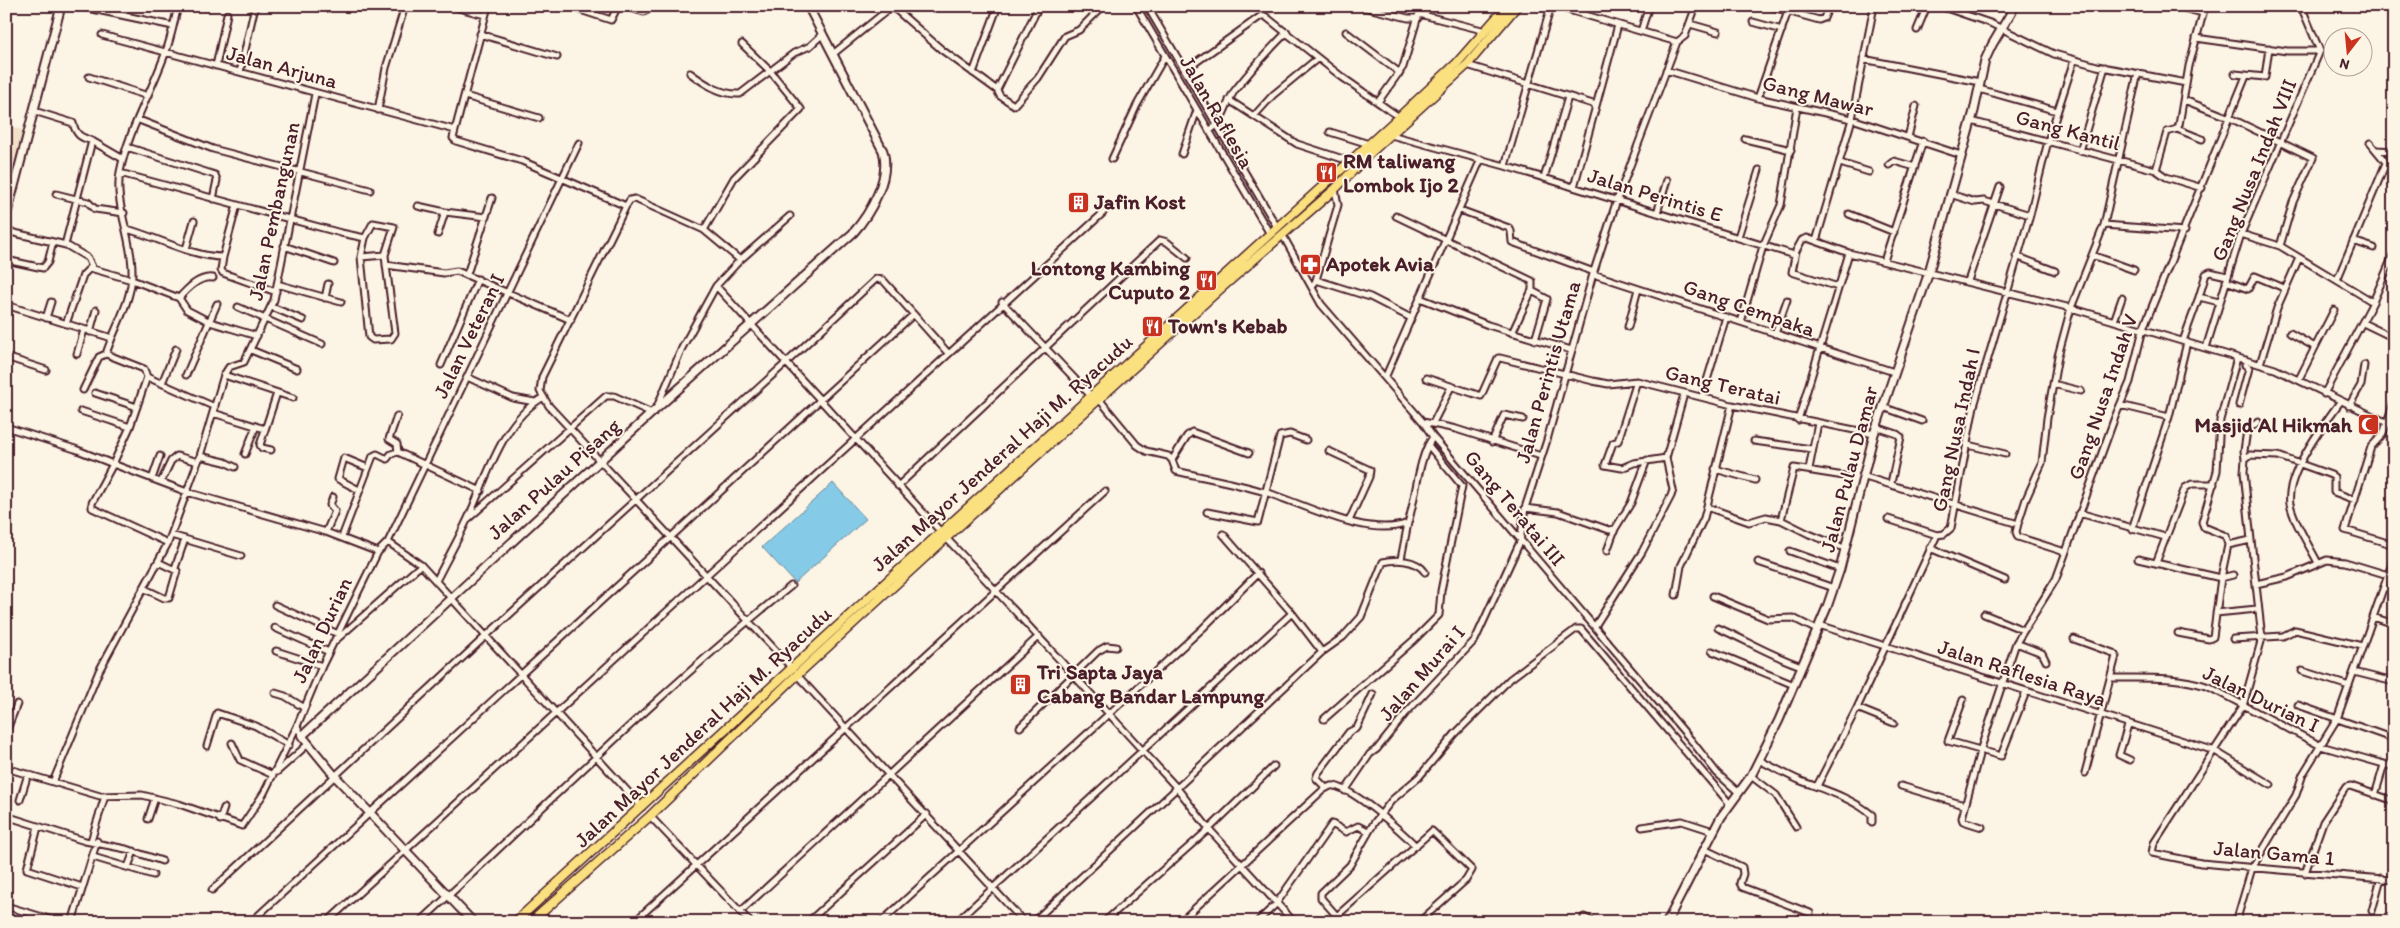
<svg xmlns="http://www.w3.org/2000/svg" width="2400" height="928" font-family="Itim,sans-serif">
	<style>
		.built { fill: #f1e1c9 }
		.water { fill: #85cae6; stroke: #6d869b }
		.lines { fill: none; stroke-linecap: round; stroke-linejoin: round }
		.street-casing { stroke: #4a1f2b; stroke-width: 9 }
		.secondary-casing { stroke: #4a1f2b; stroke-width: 11 }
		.primary-casing { stroke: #4a1f2b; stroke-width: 11 }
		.street { stroke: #fcf5e5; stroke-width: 5 }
		.secondary { stroke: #fcf5e5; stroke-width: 7 }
		.primary { stroke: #fbe080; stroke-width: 8 }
		.labels { text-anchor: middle; stroke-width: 4; stroke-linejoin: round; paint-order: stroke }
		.street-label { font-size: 21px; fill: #4a1f2b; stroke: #fcf5e5 }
		.poi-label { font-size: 21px; font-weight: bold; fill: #4a1f2b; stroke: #fcf5e5; text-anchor: start }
	</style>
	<rect width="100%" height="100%" fill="#fcf5e5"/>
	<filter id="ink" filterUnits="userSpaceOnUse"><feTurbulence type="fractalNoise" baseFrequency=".02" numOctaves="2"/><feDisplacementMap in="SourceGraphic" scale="10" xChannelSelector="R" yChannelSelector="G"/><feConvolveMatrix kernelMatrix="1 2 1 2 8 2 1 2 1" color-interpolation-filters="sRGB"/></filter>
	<g filter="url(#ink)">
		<!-- built -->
		<path class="built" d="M6,125L26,131L6,204Z"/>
		<!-- water -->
		<path class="water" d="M833,483L866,519L795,583L762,547Z"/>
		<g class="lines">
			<defs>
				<path id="street" d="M78,6L173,26
					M178,6C174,22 171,39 165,54C151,93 128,131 120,172C114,204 132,238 132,270C133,300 115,326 106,354L144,369L147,377L215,407
					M451,6L485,15
					M488,6L453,138L456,141L522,161L626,206
					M568,6L611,20L618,6
					M623,6L644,12L654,6
					M1136,6L1270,234
					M1147,6L1277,227
					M1359,6L1408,18H1418
					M1555,6L1677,42
					M1769,6L1819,20L1824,18L1829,6
					M1940,6L1990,23L2054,54L2097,66L2186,83
					M2174,6L2203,13
					M2301,6L2320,51
					M894,8L942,50L997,90L1000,96L1014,105L1038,78L1065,36L1079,30L1103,6
					M1419,14L1486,31
					M1753,22L1782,30
					M1690,24L1718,32
					M1917,30L1927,6
					M1641,31L1649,6
					M1346,32L1400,73
					M480,34L557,57
					M102,35L455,130
					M2196,38L2287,51H2320
					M833,54L890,8
					M1863,59L1980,82
					M1467,65L1596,105
					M216,66L227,14
					M1185,70L1261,16H1265L1342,77L1399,117
					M1666,70L1758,98L1852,119L1961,155
					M240,72L255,6
					M690,73C705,84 721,95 740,94L794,53L810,46L823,34
					M973,73L998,6
					M2235,74L2265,77L2269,48
					M89,77L148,96
					M1979,89L2057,111
					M997,90L1039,6
					M465,96L539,118
					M1758,98L1788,11
					M1229,100L1297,144L1349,161
					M2184,100L2230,118L2313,158L2293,202L2280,246
					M1378,102L1403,67L1421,6
					M378,110L386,68L405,6
					M34,111L73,123C76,135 80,137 92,141L65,245
					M1254,116L1273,95L1318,58
					M139,120L213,149L370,190
					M1971,121L2156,170L2166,177L2202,188
					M2177,129L2202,139
					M1209,131C1225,121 1225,104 1235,90C1251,70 1269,50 1287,32
					M1330,132L1369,144
					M1391,135L1505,166L1794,255
					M1908,137L1916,106
					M1745,139L1791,150
					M92,141L123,159
					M2370,143L2394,172
					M127,147L215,175L217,180L213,199
					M2377,150L2394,151
					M2080,151L2105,67
					M1182,154L1197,110
					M1112,159L1137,105L1165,56
					M1840,163L1869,172
					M1889,165L1894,161L1915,167
					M1505,166L1551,6
					M2156,170L2167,132L2177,129L2179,125L2189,66L2205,6
					M120,173L341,233L365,238
					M1544,178L1568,97
					M1574,187L1618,25
					M56,194L88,202L95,209L124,213
					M1950,194L1975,202L1984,201L2030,215
					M418,206L445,212
					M1460,210L1509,228L1511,231L1512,242L1594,272
					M1657,213L1667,180
					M1849,214L1894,232
					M1396,216L1532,281V291L1547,299L1535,340
					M2104,225L2185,231
					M127,229C156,237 193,257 223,257L237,205
					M704,230L734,178L801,109L771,72L742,44
					M6,231L66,245L88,258L93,269
					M438,234L445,212L486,217
					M1282,234L1321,304L1423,422L1433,437L1691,740L1717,773L1738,792
					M2241,234L2280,246L2373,302
					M1738,237L1759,170
					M1816,241L1852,119L1874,6
					M2353,241L2374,248
					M284,246L334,263
					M186,249L194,221
					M385,255L394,227L373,223L365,238L361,257L385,255L386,265L444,273L457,271L571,320
					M2092,255L2134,270
					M2016,256L2055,271
					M223,257L221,270L223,273L276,292
					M361,257L369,337L373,340L391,339L395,333L386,265
					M6,260L43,268L48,262L53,242
					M740,260L704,230L635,199L630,200L626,206L542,377L540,391L549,406L792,668
					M1884,261L1923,141
					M467,274L492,198
					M1593,274L1894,372
					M1316,280L1370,297L1411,318
					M2337,280L2386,163
					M1968,281L2000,187
					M2226,281L2248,289L2255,276L2284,288
					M277,284L341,302
					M716,286L941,532
					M1838,287L1792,272L1796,251L1802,240L1807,238L1849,253L2071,308L2275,369L2394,426
					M1312,288L1316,280L1338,205L1335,189
					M2199,297L2206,274L2210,272L2227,276
					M179,298C187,289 199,276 213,278
					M325,298L328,284
					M1420,298L1488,325L1571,350
					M1002,302L1091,396
					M6,305L112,338
					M238,307L322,344
					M272,307L303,320
					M46,318L51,302
					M2114,321L2122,298
					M1741,322L1763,246L1781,205L1797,107
					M2363,323L2394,338
					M66,324L83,275L90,268L132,280L179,298L187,310L210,322L257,336
					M1628,327L1638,289
					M90,332L96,310
					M1512,333L1532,290
					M2290,333L2315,347
					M1775,334L1787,300
					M2183,341L2199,297L2219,302
					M2206,348L2241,234L2320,51
					M251,350L297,369
					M77,354L84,330
					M6,357L46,370
					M2260,364L2277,308L2299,258
					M441,365L478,279
					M186,375L217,304
					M224,375L293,398
					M147,377L130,427L113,464L187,492L326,532L378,552
					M467,377L513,398L535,402
					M1385,378L1481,159
					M1426,378L1481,396L1498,358H1500L1593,381L1608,384L1637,381L1732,405L1874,434
					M2299,379L2334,310
					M1637,381L1618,441L1613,443L1605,465L1622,468L1634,463L1666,458
					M162,383L176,349
					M2053,384L2081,391
					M83,390L99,357L106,354
					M95,393L137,407
					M2324,394L2373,302L2394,253
					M1702,397L1726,317
					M1099,399L1137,445L1146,451L1168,456L1172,460L1176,471C1206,478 1236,483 1265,492C1304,504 1368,539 1408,523C1416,498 1418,457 1433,437
					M2394,402L2383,434L2371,447L2345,530L2394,545
					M2120,405L2169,417
					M2239,405L2249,368L2245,365L2246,360
					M2349,406L2361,385L2364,365
					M657,407L682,348L716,286L740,260L790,216
					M1883,407L1922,421
					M81,411L130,427
					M213,413L265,429
					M397,416L389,439L397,444L398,452L481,491
					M1798,420L1849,253
					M1423,422L1456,429L1541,456
					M1433,423L1451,387
					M6,427L75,449L113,464L92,503V508L168,543
					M1876,427L1897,434L1901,437L1891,483
					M1754,441L1812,449
					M1492,442L1504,415L1523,419
					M1968,445L2005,454
					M271,450L262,448L260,445L277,393
					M1329,451L1370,470L1369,477L1349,521
					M245,454L256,426
					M200,456L225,462L235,467
					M2245,459L2244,451L2247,430L2258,422
					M1172,460L1187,436L1192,432L1249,453
					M1715,469L1755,480
					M1809,469L1818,423
					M1862,476L2015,523L2018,524L2016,532L2018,537L2065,552
					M152,479L160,456
					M161,482L171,461L177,456L198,462
					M898,486L1160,240L1167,242L1187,258
					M359,490L338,479L344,458L368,468
					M1707,507L1749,522L1766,517L1781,520L1809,534L1844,548
					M1525,508L1558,512L1609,530L1615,529
					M1207,512L1258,522L1280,436L1290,434L1306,440
					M2079,513L2165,537
					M468,519L606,396H614L652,413
					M1888,519L1937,535
					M1781,520L1794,468L1844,476
					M2018,524L2026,499L2042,463L2047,418L2058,356L2071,308L2104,225L2138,73
					M2132,529L2169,417L2187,342
					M326,532L335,511L330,505L333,497
					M1223,534L1292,613
					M171,535L241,556
					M342,537L373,456L377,454L387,459L391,454L398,452
					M946,538C1025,620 1100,705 1177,788L1033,922
					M2251,540L2262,638L2243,706L2154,843L2152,853L2201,863L2394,880
					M388,542L421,565L642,807
					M2228,545L2251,540L2244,472L2245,459L2250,455L2278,456L2331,475L2334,477V492L2355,500
					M1930,548L2005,580
					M1607,551L1615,529L1631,503L1647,460
					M1790,551L1840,569
					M1401,559L1408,523
					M2138,559L2221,578L2233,575
					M1758,562L1834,588
					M2156,563L2185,488L2192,484H2214
					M2318,563C2309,545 2294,523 2290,504C2285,475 2324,424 2340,402
					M175,568L185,539
					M436,581C447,559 459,538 469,516C488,475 502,422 542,398
					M2256,584L2287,577L2327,560L2345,562L2388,575
					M2384,587L2394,591
					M143,588L164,598H169L177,571L158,562
					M1676,595L1681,566L1704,518L1732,405
					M1713,596L1768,619L1793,618L1817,630
					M275,605L338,634
					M2216,613L2257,609
					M1984,614L2023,630
					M2373,617L2394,624
					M1819,625L2215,751L2271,785
					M1595,626L1642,552L1671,496L1673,490L1666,458L1684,394
					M275,628L329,652
					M1718,628C1746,640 1773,657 1802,666
					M2178,633L2209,639L2213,637L2221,578L2228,545L2226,536L2204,527L2202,522L2217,471L2220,420L2237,358
					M2074,639L2113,653L2116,656L2085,773
					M2233,639L2283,636L2295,630L2362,646
					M335,641L421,565
					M2016,643L2042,653L2046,661
					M276,651L322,666
					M1712,651L1794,685
					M2302,671L2349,686
					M2354,672L2394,682
					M797,675L1024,922
					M2111,678C2145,678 2177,676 2209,687L2321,746L2394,767
					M275,693L285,696L303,707
					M1963,700L1948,741L2001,756L2026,692
					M2298,705L2394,739
					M1857,708L1894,723
					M1324,719L1414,640L1439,615L1441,591L1462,486L1428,445
					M2128,725L2119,755L2130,760
					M1020,727L1098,651L1107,646L1116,647
					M6,732L17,704
					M302,736L297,726L322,666L378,552L388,542L579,143
					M232,743L240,760L273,775
					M207,746L217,713L256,726L289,745
					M1759,760C1773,767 1787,775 1801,781C1825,790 1852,798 1872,815V822
					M1274,766L1209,829L1294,922
					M6,768L100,796L142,795L179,804L242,826L264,793L297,726
					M277,772L307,745
					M1751,776L1776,795L1796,827
					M53,782L99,671L168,543L200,456L224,375L229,367L244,362L274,300L315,94
					M1817,786L1857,708L1937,535L1944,534L1951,528L1974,406L2030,215L2048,141L2074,60
					M1901,786L1964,805
					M1326,788L1316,778L1318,773L1349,732L1357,728L1373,694
					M1345,791L1370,754L1377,749L1406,713L1475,640L1520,542L1525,508L1547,440L1593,274L1617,200L1677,42L1685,36L1696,6
					M2375,795L2384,765
					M20,800L28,774
					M6,816L85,841L126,849L162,861
					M650,816L750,922
					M148,819L155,798
					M220,820L224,808
					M38,827L27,869L82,887
					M1642,827L1682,821L1713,831
					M1982,827L1963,821L1962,818L1980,751L2016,643L2056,579L2115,417L2130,382L2143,329L2246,76
					M91,841L105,796
					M1704,849L1742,867L1743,874L1740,883L1742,887L1810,913
					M93,857L153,875
					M128,867L134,851
					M2305,873L2323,822L2346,787L2351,786L2394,801
					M212,890L486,636L787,362L876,279L883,280L948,353
					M6,906L59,922
					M2372,911L2381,878
					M740,912L1039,636
					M1336,915L1321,898V893L1350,865L1374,823L1392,800L1419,777L1455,734L1510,679L1576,629H1581L1730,804
					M1584,917L1593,922
					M72,922L97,841
					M251,922L913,315
					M327,922L1103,213
					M420,922C543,809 661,690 791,586
					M634,922L1105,491
					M808,922L927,814
					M881,922L1203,628L1258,573
					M956,922L1292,613L1322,652
					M1104,922L1209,829L1177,788L1322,652L1343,637L1361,617L1383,562C1396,559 1416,559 1425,572
					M1180,922L1323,790C1327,788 1330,785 1334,786C1354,789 1401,831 1416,846
					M1257,922L1276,904L1332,824L1346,832L1358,826L1368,831
					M1330,922L1432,831L1472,870L1466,880L1419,922
					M2236,922L2252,868L2296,795L2303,774L2337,719L2394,558"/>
				<path id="secondary" d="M6,217L61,6
					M473,922L334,775L302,736L655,410L853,233C870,214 891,178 883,151L808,6
					M1667,922L1721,817L1751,776L1779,720L1827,607L1840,569L1874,434L1929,272L1974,111L1985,60L1992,45L2015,6"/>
				<path id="primary" d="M515,922L864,602L1399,117L1457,63L1507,6
					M531,922L650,816L797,675L946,538L1219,290L1335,189L1368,155L1467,65L1517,6"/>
			</defs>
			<!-- street casing -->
			<use href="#street" class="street-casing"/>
			<!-- secondary casing -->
			<use href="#secondary" class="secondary-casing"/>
			<!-- primary casing -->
			<use href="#primary" class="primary-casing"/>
			<!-- street -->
			<use href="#street" class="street"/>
			<!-- secondary -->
			<use href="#secondary" class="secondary"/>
			<!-- primary -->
			<use href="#primary" class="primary"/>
		</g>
	</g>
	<!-- icons -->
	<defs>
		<symbol id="restaurant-square" viewBox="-11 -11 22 22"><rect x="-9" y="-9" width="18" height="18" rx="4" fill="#c8321e" stroke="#fcf5e5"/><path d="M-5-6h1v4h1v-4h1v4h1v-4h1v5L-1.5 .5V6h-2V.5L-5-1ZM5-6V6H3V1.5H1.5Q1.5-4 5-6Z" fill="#fff"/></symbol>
		<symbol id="building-square" viewBox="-11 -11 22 22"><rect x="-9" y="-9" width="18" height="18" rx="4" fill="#c8321e" stroke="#fcf5e5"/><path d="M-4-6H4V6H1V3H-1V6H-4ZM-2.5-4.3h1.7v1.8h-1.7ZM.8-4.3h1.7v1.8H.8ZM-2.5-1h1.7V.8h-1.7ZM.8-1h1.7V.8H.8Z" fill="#fff"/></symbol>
		<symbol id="pharmacy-square" viewBox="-11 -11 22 22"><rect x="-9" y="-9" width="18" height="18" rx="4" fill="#c8321e" stroke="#fcf5e5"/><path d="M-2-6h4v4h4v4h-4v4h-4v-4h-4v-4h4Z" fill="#fff"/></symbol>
		<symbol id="mosque-square" viewBox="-11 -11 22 22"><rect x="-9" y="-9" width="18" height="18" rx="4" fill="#c8321e" stroke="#fcf5e5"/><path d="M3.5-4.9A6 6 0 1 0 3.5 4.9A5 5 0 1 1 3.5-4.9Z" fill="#fff"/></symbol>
	</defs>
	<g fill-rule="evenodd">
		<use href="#restaurant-square" x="1314" y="160" width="25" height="25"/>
		<use href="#building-square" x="1066" y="190" width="25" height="25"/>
		<use href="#pharmacy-square" x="1298" y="252" width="25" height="25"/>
		<use href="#restaurant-square" x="1194" y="268" width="25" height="25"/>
		<use href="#restaurant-square" x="1140" y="314" width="25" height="25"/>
		<use href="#mosque-square" x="2356" y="412" width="25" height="25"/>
		<use href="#building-square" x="1008" y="672" width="25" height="25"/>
	</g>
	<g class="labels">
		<!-- street labels -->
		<g class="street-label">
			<text transform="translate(282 67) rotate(15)" y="7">Jalan Arjuna</text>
			<text transform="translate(1818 96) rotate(14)" y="7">Gang Mawar</text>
			<text transform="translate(1217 112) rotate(60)" y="7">Jalan Raflesia</text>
			<text transform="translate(2068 130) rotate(15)" y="7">Gang Kantil</text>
			<text transform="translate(2254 170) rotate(-68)" y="7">Gang Nusa Indah VIII</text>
			<text transform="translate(1655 195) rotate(17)" y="7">Jalan Perintis E</text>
			<text transform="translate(274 211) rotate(-78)" y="7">Jalan Pembangunan</text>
			<text transform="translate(1749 308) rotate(19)" y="7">Gang Cempaka</text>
			<text transform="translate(469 336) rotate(-64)" y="7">Jalan Veteran I</text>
			<text transform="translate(1548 372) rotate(-74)" y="7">Jalan Perintis Utama</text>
			<text transform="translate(1723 385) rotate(13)" y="7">Gang Teratai</text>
			<text transform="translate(2103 397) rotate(-71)" y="7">Gang Nusa Indah V</text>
			<text transform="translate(1956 430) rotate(-78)" y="7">Gang Nusa Indah I</text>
			<text transform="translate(1002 453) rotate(-42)" y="7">Jalan Mayor Jenderal Haji M. Ryacudu</text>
			<text transform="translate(1849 469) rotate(-75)" y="7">Jalan Pulau Damar</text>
			<text transform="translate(554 479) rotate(-42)" y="7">Jalan Pulau Pisang</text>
			<text transform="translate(1515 508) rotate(50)" y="7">Gang Teratai III</text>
			<text transform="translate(322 630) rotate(-65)" y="7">Jalan Durian</text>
			<text transform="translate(1422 673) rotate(-49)" y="7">Jalan Murai I</text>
			<text transform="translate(2022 673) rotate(18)" y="7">Jalan Raflesia Raya</text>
			<text transform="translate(2261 699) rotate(26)" y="7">Jalan Durian I</text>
			<text transform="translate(703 727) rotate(-43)" y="7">Jalan Mayor Jenderal Haji M. Ryacudu</text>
			<text transform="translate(2274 853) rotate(5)" y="7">Jalan Gama 1</text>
		</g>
		<!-- poi labels -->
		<g class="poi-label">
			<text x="1343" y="168">RM taliwang<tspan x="1343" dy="24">Lombok Ijo 2</tspan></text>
			<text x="1094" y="209">Jafin Kost</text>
			<text x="1326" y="271">Apotek Avia</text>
			<text x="1190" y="275" text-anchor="end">Lontong Kambing<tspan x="1190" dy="24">Cuputo 2</tspan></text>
			<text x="1168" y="333">Town's Kebab</text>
			<text x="2352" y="432" text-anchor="end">Masjid Al Hikmah</text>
			<text x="1037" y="679">Tri Sapta Jaya<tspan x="1037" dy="24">Cabang Bandar Lampung</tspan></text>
		</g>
	</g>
	<!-- margin -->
	<rect width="2400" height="928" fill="none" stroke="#fcf5e5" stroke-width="25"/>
	<rect x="12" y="12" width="2375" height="903" fill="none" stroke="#4a1f2b" stroke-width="2" filter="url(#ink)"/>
	<!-- north arrow -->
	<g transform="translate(2348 52) rotate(196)"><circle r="24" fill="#fcf5e5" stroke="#b59f9b"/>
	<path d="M0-4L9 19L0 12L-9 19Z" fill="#c8321e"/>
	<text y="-8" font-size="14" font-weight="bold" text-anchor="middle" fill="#4a1f2b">N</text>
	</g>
</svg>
